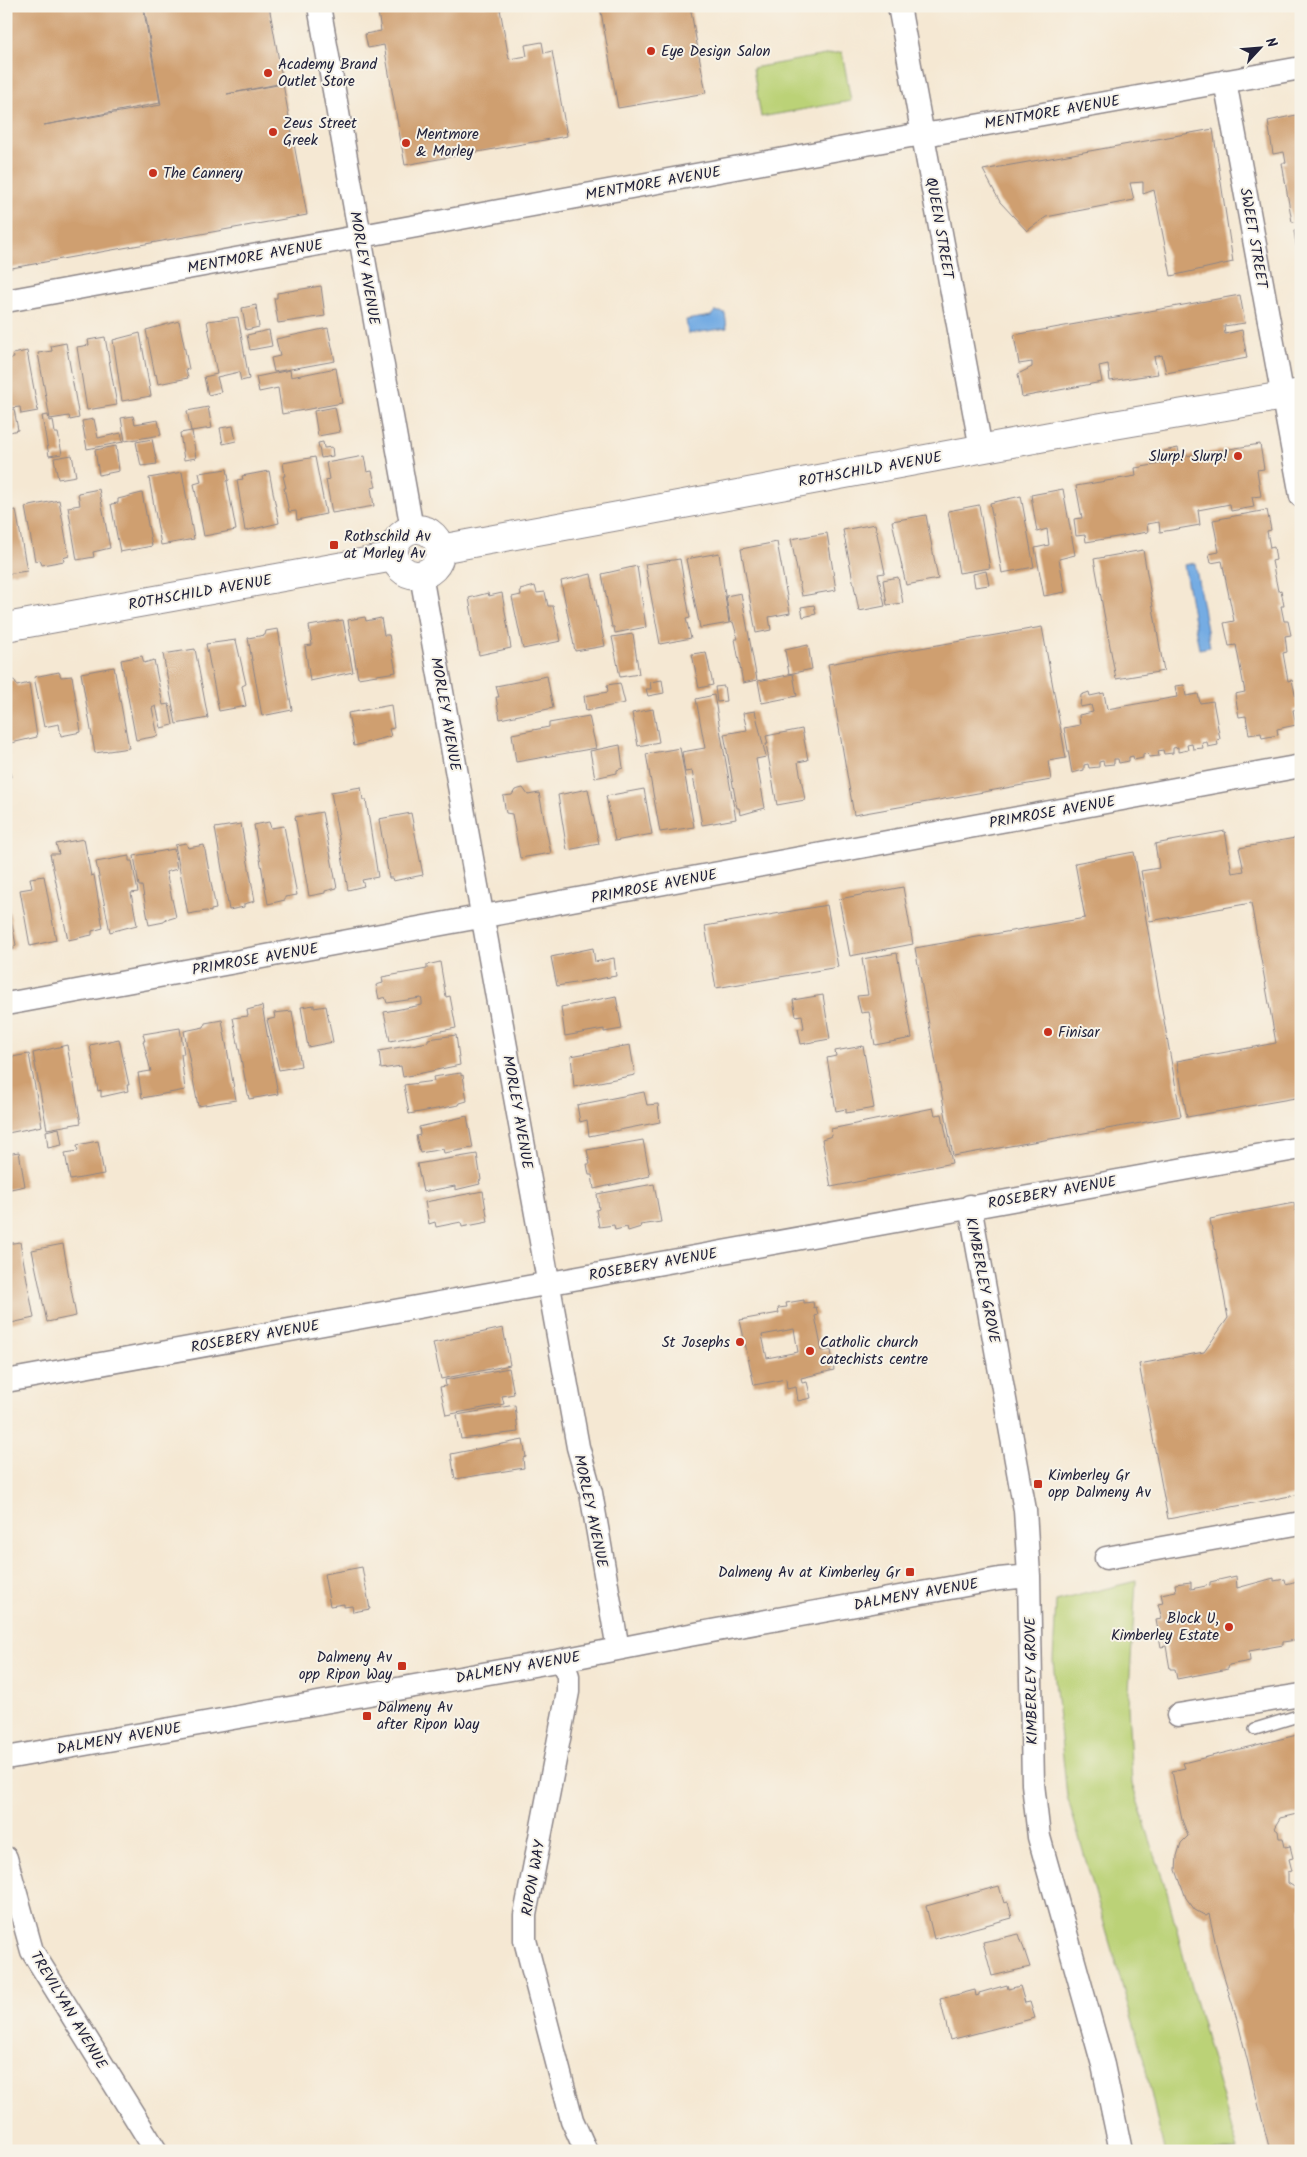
<svg xmlns="http://www.w3.org/2000/svg" width="1307" height="2157" font-family="Kalam,sans-serif">
	<style>
		.green { fill: #bbd277; stroke: #6e7a59 }
		.water { fill: #74ace3; stroke: #4b678f }
		.building { fill: #cf9f6f; fill-rule: evenodd }
		.lines { fill: none; stroke-linecap: round; stroke-linejoin: round }
		.service-casing { stroke: #8c8587; stroke-width: 14 }
		.minor-casing { stroke: #8c8587; stroke-width: 25 }
		.tertiary-casing { stroke: #8c8587; stroke-width: 30 }
		.service { stroke: #fff; stroke-width: 11 }
		.minor { stroke: #fff; stroke-width: 22 }
		.tertiary { stroke: #fff; stroke-width: 28 }
		.poi-dot { fill: #c8321e; stroke: #f7f3e8; stroke-width: 2 }
		.labels { text-anchor: middle; stroke-width: 4; stroke-linejoin: round; paint-order: stroke }
		.poi-label { font-size: 15px; fill: #22223b; stroke: #f7f3e8; text-anchor: start }
		.street-label { font-size: 15px; fill: #22223b; stroke: #f7f3e8 }
	</style>
	<rect width="100%" height="100%" fill="#f7f3e8"/>
	<filter id="ink" filterUnits="userSpaceOnUse"><feTurbulence type="fractalNoise" baseFrequency=".02" numOctaves="2"/><feDisplacementMap in="SourceGraphic" scale="10" xChannelSelector="R" yChannelSelector="G"/><feConvolveMatrix kernelMatrix="1 2 1 2 8 2 1 2 1" color-interpolation-filters="sRGB"/></filter>
	<filter id="wash" filterUnits="userSpaceOnUse"><feTurbulence type="fractalNoise" baseFrequency=".0096" numOctaves="4" result="noise"/><feDisplacementMap in="SourceGraphic" scale="20" xChannelSelector="R" yChannelSelector="G"/><feGaussianBlur stdDeviation="1.12" result="paint"/><feColorMatrix in="noise" values="0 0 0 0 0 0 0 0 0 0 0 0 0 0 0 0 0 1.4 0 .05"/><feComposite in="paint" operator="in"/></filter>
	<g filter="url(#wash)">
		<rect width="100%" height="100%" fill="#f5e8d3"/>
		<!-- green -->
		<path class="green" d="M842,52L851,101L761,117L753,68Z
			M1136,1581L1128,1706L1132,1784L1167,1892L1191,1986L1238,2151H1164L1143,2057L1067,1796L1053,1661L1056,1601Z"/>
		<!-- water -->
		<path class="water" d="M715,311L725,313L727,328L688,334L686,320L711,316Z
			M1195,563L1210,647L1199,649L1184,565Z"/>
		<g id="blocks">
			<!-- building -->
			<path class="building" d="M6,6H143L160,103L44,125L161,105L144,6H269L283,83L227,94L283,84L307,215L6,269Z
				M377,6H513L500,9L509,59L527,56L525,45L542,42L544,53L552,51L567,136L405,165L384,45L368,48L365,34L381,31Z
				M600,6H690L706,93L618,108Z
				M1301,114V221L1292,222L1282,163H1286L1284,152L1273,154L1268,121Z
				M1213,129L1233,262L1171,276L1154,190L1143,194V182L1130,183L1134,200L1046,217L1027,231L1000,202L983,170Z
				M1301,230V257H1298L1294,231Z
				M321,286L325,316L278,323L274,298H277V293Z
				M1240,295L1245,323L1224,326L1225,334L1242,330L1247,358L1166,373L1162,355L1154,357L1158,374L1110,381L1108,364L1099,366L1102,382L1022,397L1018,374L1032,367V362L1019,364L1014,335Z
				M256,305L259,327L246,330L242,308Z
				M238,317L249,379L241,381L239,372L217,377L221,392L208,395L204,377L217,374L207,321Z
				M179,321L189,369H186L188,378L158,384L156,374L155,375L146,330Z
				M328,328L335,361L274,372L271,358L280,356L276,339Z
				M269,330L272,346L250,350L247,335Z
				M140,333L151,396L122,401L113,340Z
				M105,337L117,405L87,410L77,347L89,345L88,340Z
				M66,343L79,418L70,420L69,416L50,419L38,353L52,351L51,346Z
				M27,351L38,411L21,414L20,407L10,408L6,389V359L14,358L13,354Z
				M336,368L342,403L282,414L278,388L259,392L256,377L290,370L291,377Z
				M6,406L8,411L14,409L18,430L6,433Z
				M208,407L212,428L191,431L187,411Z
				M335,407L340,432L318,436L314,411Z
				M48,415L49,421L53,420L55,433H58L62,454L49,456L42,416Z
				M133,416L135,424L158,420L161,435L125,441L121,418Z
				M94,419L98,438L121,433L123,442L87,449L82,421Z
				M233,426L236,441L223,444L220,428Z
				M192,431L196,458L184,460L180,433Z
				M152,439L157,464L141,466L136,442Z
				M323,442L324,448L332,447L333,456L321,458L318,443Z
				M1260,444L1264,469L1257,470L1261,496L1252,497L1254,507L1231,511L1230,504L1198,510L1200,525L1160,532L1159,522L1147,524L1148,532L1086,542L1085,535L1076,536L1074,519L1082,518L1076,486L1136,476L1135,468L1166,463L1164,451L1178,448L1180,457Z
				M116,446L119,471L99,475L95,450Z
				M72,455L76,476L58,479L54,458Z
				M364,456L367,472L372,471L376,487L371,488L374,506L332,513L326,480L329,479L326,463Z
				M315,457L326,514L297,520L296,511L289,512L284,488H286L283,476H285L283,463Z
				M227,469L229,480L227,481L236,530L204,536L194,484L201,482L199,473Z
				M269,471L279,523L245,531L237,480L243,479L242,476Z
				M182,472L194,539L161,545L149,478Z
				M99,489L110,548L93,552L94,557L77,560L68,507L80,505L78,493Z
				M1063,489L1075,555L1059,559L1065,592L1044,596L1035,548L1049,545L1047,529L1037,532L1031,495Z
				M142,493L152,546L120,552L111,504L118,503V499Z
				M1021,496L1034,567L1002,573L990,503Z
				M59,500L69,556L63,558L64,561L42,565L40,560L35,561L25,507Z
				M979,505L990,568L959,573L948,511Z
				M16,510L27,571L6,574V512Z
				M1267,510L1271,530L1267,531L1270,548L1274,547L1276,560L1272,561L1278,591L1281,590L1284,606H1281L1284,621H1288L1291,635L1285,636L1287,652L1283,653L1288,681L1292,680L1298,709L1293,710L1296,725L1277,729L1278,735L1262,738L1261,733L1249,735L1246,716L1239,717L1235,694L1245,692L1236,645L1229,646L1224,623L1234,621L1222,561L1211,563L1209,554L1219,552L1213,520Z
				M926,515L938,579L906,585L892,521Z
				M875,524L885,573L878,574L885,606L859,611L843,530Z
				M827,533L836,590L802,596L791,539Z
				M777,542L790,613L769,617L771,630L756,633L741,549Z
				M1143,550L1164,671L1116,679L1094,559Z
				M719,553L729,623L700,628L686,559Z
				M680,559L690,618L686,619L691,638L660,644L645,564Z
				M637,566L646,627L615,633L614,627H612L602,574Z
				M986,571L989,585L975,587L973,574Z
				M591,574L605,646L575,651L561,581Z
				M898,577L903,603L887,605L883,580Z
				M535,586L537,593L545,592L548,606H553L561,641L523,649L512,597L521,595L520,590Z
				M488,593L489,596L502,593L511,648L479,655L469,598Z
				M741,593L757,680L743,683L735,639H738L733,622L730,623L726,596Z
				M814,605L816,614L803,617L801,607Z
				M365,617L366,621L381,618L384,635H389L396,672L358,678L348,620Z
				M343,620L353,672L310,681L305,646L312,645L309,626Z
				M1042,627L1066,758L1048,761L1051,780L854,815L828,664Z
				M278,629L292,710L262,716L248,638L265,635L266,631Z
				M633,634L639,674L620,677L612,637Z
				M236,640L246,684L242,686L246,706L219,711L206,644Z
				M808,645L812,669L789,674L785,650Z
				M195,649L208,718L176,724L163,654Z
				M706,652L713,685L699,688L692,654Z
				M142,656L144,663L154,660L163,705L169,704L173,725L161,728L156,706L152,708L158,736L136,740L121,660Z
				M114,667L129,748L95,753L81,673Z
				M59,672L61,677L72,676L81,732L61,736L59,724L44,727L34,677Z
				M793,674L797,696L762,703L758,681Z
				M547,676L553,708L500,719L496,697H499L496,686Z
				M14,680L17,686L29,683L37,737L7,744L6,681Z
				M662,680L664,693L648,696L646,689H651L650,682Z
				M620,683L625,703L586,711L584,696L608,692L607,685Z
				M1184,685L1186,696L1198,694L1200,703L1213,701L1220,739L1217,740L1218,745L1208,747L1207,742L1202,743L1203,748L1193,749L1192,744L1187,745L1188,750L1178,752V747L1173,748V753L1164,754L1163,750L1158,751L1159,756L1149,757L1148,753L1143,754V758L1134,760L1133,756L1129,757V761L1119,763L1118,759H1114V764L1104,765L1103,761L1099,762V767L1089,768L1088,764L1084,765V770L1072,773L1064,728L1080,725L1079,715L1093,712L1091,705L1080,707L1081,695L1089,692L1090,696L1104,693L1107,709L1177,697L1175,686Z
				M724,686L726,701L717,702L715,687Z
				M714,695L736,819L702,825L692,771L685,772L682,752L705,748L696,699Z
				M391,705L394,728L389,729L391,736L354,746L348,713Z
				M653,709L659,742L638,746L632,713Z
				M755,711L766,757L756,759L765,808L740,815L739,808H737L724,734L747,730L743,713Z
				M589,716L596,748L516,762L512,734L549,727V723Z
				M802,729L808,760L798,762L805,800L777,805L766,744H768L766,736Z
				M620,745L623,768L617,770V773L595,778L590,751Z
				M680,748L694,827L660,832L646,754Z
				M6,761H8L11,777H6Z
				M361,787L363,800H366L378,877L362,880L364,886L348,890L331,792Z
				M523,788L528,795L539,793L551,853L520,858L512,814L506,813L503,796L512,795L515,790Z
				M588,789L599,844L567,850L558,795Z
				M644,789L652,834L615,841L606,796Z
				M322,812L337,888L325,891V893L309,896L295,817Z
				M411,813L423,875L393,881L392,878H389L379,819Z
				M269,822L271,828L284,826L297,895L285,897V900L268,904L254,825Z
				M241,824L255,901L244,904V907L229,910L215,828Z
				M1225,831L1232,873L1244,871L1239,848L1301,837V1097L1187,1117L1177,1061L1276,1043L1251,903L1150,921L1141,871L1159,868L1155,844Z
				M84,839L91,876L94,875L103,928L92,931V935L68,940L50,854H59L56,844Z
				M186,843L188,848L204,845L216,909L211,910V912L206,911L188,914L175,845Z
				M174,849L177,869L166,872L176,917L166,920V918L164,922L149,925L142,886H139L134,856Z
				M1134,852L1181,1116L953,1156L915,948L1085,918L1075,863Z
				M129,856V861H132L138,892L131,893L137,925L110,932L96,862Z
				M44,876L56,940L30,946L20,890L32,888L30,878Z
				M903,887L913,944L850,956L839,899Z
				M6,896L16,945L13,947L14,949L6,950Z
				M827,905L838,967L716,988L705,926Z
				M593,948L595,962L614,958L616,976L557,986L551,957Z
				M897,953L912,1038L875,1045L869,1012L861,1013L857,996L868,995L862,959Z
				M440,962L446,997L450,996L456,1028L390,1041L384,1012L422,1005V1001L421,998L387,1003L385,997L379,999L376,985L383,983L382,977L427,969V965Z
				M823,995L830,1039L801,1044L798,1029L804,1028L802,1015L796,1016L793,1000Z
				M616,996L622,1029L604,1032V1029L565,1036L561,1007Z
				M314,1005V1008L326,1006L333,1042L308,1047L301,1007Z
				M262,1006L278,1094L249,1099L233,1018L248,1016L247,1010Z
				M292,1011L301,1066L279,1070L267,1020L275,1018L274,1013Z
				M222,1020L236,1100L198,1106L184,1031L204,1027L205,1023Z
				M180,1028L184,1054H181L185,1090L142,1098L138,1073L151,1071L143,1041H145L143,1034Z
				M456,1035L460,1065L403,1077L401,1066L381,1069L379,1051L428,1042V1039Z
				M119,1039L129,1085H127L128,1091L101,1097V1090L98,1091L90,1045Z
				M67,1045L81,1123L47,1129L33,1053Z
				M630,1045L635,1075L574,1087L571,1056Z
				M863,1046L874,1108L846,1113V1109L836,1111L827,1058L836,1056L835,1051Z
				M29,1054L42,1126L8,1133L6,1123V1058Z
				M461,1073V1076L463,1075L467,1101L460,1103L459,1105L409,1114L404,1085L434,1081L433,1077Z
				M644,1092L647,1105L658,1104L660,1122L589,1136L587,1120L580,1122L577,1105Z
				M933,1108L935,1115L942,1114L952,1163L831,1187L822,1139L832,1136L831,1129Z
				M467,1116L473,1148L444,1153L443,1149L420,1153L416,1136L420,1135L419,1127Z
				M59,1128L62,1145L48,1148L46,1131Z
				M643,1140L650,1176L594,1189L592,1175H589L587,1164H590L587,1150Z
				M98,1141L104,1174L70,1180L65,1153L78,1151L77,1145Z
				M19,1152L25,1186L6,1190V1154Z
				M477,1154L481,1180L479,1181L480,1184L455,1190V1186L423,1192L417,1164Z
				M654,1184L661,1222L640,1225L641,1227L628,1231L627,1227L615,1230L614,1225L599,1227L596,1210L599,1209L597,1194Z
				M483,1191L488,1222L462,1227L461,1222L436,1227L435,1222L429,1224L425,1202Z
				M1294,1203L1301,1236V1494L1168,1519L1139,1364L1204,1352L1228,1318L1210,1219Z
				M20,1242L34,1318L11,1323L6,1301V1244Z
				M63,1244L76,1316L47,1322L32,1250Z
				M804,1300V1303L813,1302L814,1308L816,1307L818,1315L815,1316L822,1351L831,1350L834,1370L801,1378L802,1383L807,1382L811,1398L798,1401L796,1387L787,1389L786,1379L754,1385L740,1320L779,1313L778,1308L787,1307L786,1303ZM794,1329L798,1352L767,1358L762,1335Z
				M503,1328L510,1365L441,1379L433,1343Z
				M509,1368L514,1394L502,1396L504,1404L446,1415L440,1387L446,1386L445,1380Z
				M515,1405L518,1432L461,1439L457,1415Z
				M523,1440L526,1457L523,1458L524,1468L455,1479L451,1454Z
				M362,1567L370,1609L353,1612L352,1606L344,1607V1604L330,1606L324,1574Z
				M1236,1576L1237,1588L1274,1578V1581L1285,1579L1286,1584L1301,1580V1634L1295,1636L1296,1640L1283,1642V1645L1249,1651L1250,1661L1229,1665L1228,1669L1177,1679L1175,1669H1170L1166,1646L1161,1647L1156,1620L1162,1619L1158,1604L1163,1603L1161,1594L1176,1591L1175,1584L1191,1582V1589L1201,1587L1210,1585V1582Z
				M1301,1734V1813L1280,1818L1274,1828L1278,1831L1279,1838H1283L1285,1847L1290,1846L1293,1858L1289,1859L1292,1871L1288,1872V1883L1296,1888L1301,1887V2151H1270L1238,2023L1220,1963L1209,1914L1206,1916L1195,1910L1186,1898L1176,1870L1177,1856L1181,1843L1188,1836L1182,1820L1172,1771L1185,1768L1183,1763Z
				M999,1886L1004,1903L1008,1902L1012,1918L934,1939L926,1906Z
				M1019,1934L1030,1967L992,1976L983,1942Z
				M1007,1985L1008,1989L1020,1986L1025,2003L1030,2002L1035,2018L950,2040L940,1999L975,1990L976,1996L979,1995V1993Z"/>
		</g>
	</g>
	<g filter="url(#ink)">
		<use href="#blocks" fill-opacity="0" stroke="#8c8587" stroke-width="1"/>
		<g class="lines">
			<defs>
				<path id="service" d="M1255,1729L1301,1715"/>
				<path id="minor" d="M319,6L412,529
					M899,6L981,449
					M1225,81L1301,496
					M6,301L910,136L936,133L1301,68
					M421,575L578,1447L591,1493L618,1649
					M6,1004L1301,766
					M970,1206L1025,1510L1029,1576L1033,1784L1039,1837L1103,2065L1121,2151
					M6,1381L1301,1148
					M1106,1558L1301,1523
					M562,1660L568,1676V1692L525,1915V1940L572,2120L586,2151
					M1178,1715L1301,1695
					M6,1758L562,1660L684,1636L999,1579L1029,1576
					M6,1858L32,1951L156,2151"/>
				<path id="tertiary" d="M394 552a23 23 0 1 1 46 0a23 23 0 1 1-46 0Z
					M440,549L1061,434L1301,393
					M6,627L394,557"/>
			</defs>
			<!-- service casing -->
			<use href="#service" class="service-casing"/>
			<!-- minor casing -->
			<use href="#minor" class="minor-casing"/>
			<!-- tertiary casing -->
			<use href="#tertiary" class="tertiary-casing"/>
			<!-- service -->
			<use href="#service" class="service"/>
			<!-- minor -->
			<use href="#minor" class="minor"/>
			<!-- tertiary -->
			<use href="#tertiary" class="tertiary"/>
		</g>
	</g>
	<!-- markers -->
	<g class="poi-dot">
		<circle cx="651" cy="51" r="5"/>
		<circle cx="268" cy="73" r="5"/>
		<circle cx="273" cy="132" r="5"/>
		<circle cx="406" cy="143" r="5"/>
		<circle cx="153" cy="173" r="5"/>
		<circle cx="1238" cy="456" r="5"/>
		<rect x="329" y="540" width="10" height="10" rx="2.5"/>
		<circle cx="1048" cy="1032" r="5"/>
		<circle cx="740" cy="1342" r="5"/>
		<circle cx="810" cy="1351" r="5"/>
		<rect x="1033" y="1479" width="10" height="10" rx="2.5"/>
		<rect x="905" y="1567" width="10" height="10" rx="2.5"/>
		<circle cx="1229" cy="1627" r="5"/>
		<rect x="397" y="1661" width="10" height="10" rx="2.5"/>
		<rect x="362" y="1711" width="10" height="10" rx="2.5"/>
	</g>
	<g class="labels">
		<!-- poi labels -->
		<g class="poi-label">
			<text x="661" y="56">Eye Design Salon</text>
			<text x="278" y="69">Academy Brand<tspan x="278" dy="17">Outlet Store</tspan></text>
			<text x="283" y="128">Zeus Street<tspan x="283" dy="17">Greek</tspan></text>
			<text x="416" y="139">Mentmore<tspan x="416" dy="17">&amp; Morley</tspan></text>
			<text x="163" y="178">The Cannery</text>
			<text x="1228" y="461" text-anchor="end">Slurp! Slurp!</text>
			<text x="344" y="541">Rothschild Av<tspan x="344" dy="17">at Morley Av</tspan></text>
			<text x="1058" y="1037">Finisar</text>
			<text x="730" y="1347" text-anchor="end">St Josephs</text>
			<text x="820" y="1347">Catholic church<tspan x="820" dy="17">catechists centre</tspan></text>
			<text x="1048" y="1480">Kimberley Gr<tspan x="1048" dy="17">opp Dalmeny Av</tspan></text>
			<text x="900" y="1577" text-anchor="end">Dalmeny Av at Kimberley Gr</text>
			<text x="1219" y="1623" text-anchor="end">Block U,<tspan x="1219" dy="17">Kimberley Estate</tspan></text>
			<text x="392" y="1662" text-anchor="end">Dalmeny Av<tspan x="392" dy="17">opp Ripon Way</tspan></text>
			<text x="377" y="1712">Dalmeny Av<tspan x="377" dy="17">after Ripon Way</tspan></text>
		</g>
		<!-- street labels -->
		<g class="street-label">
			<text transform="translate(1052 112) rotate(-10)" y="5">MENTMORE AVENUE</text>
			<text transform="translate(653 183) rotate(-10)" y="5">MENTMORE AVENUE</text>
			<text transform="translate(940 228) rotate(80)" y="5">QUEEN STREET</text>
			<text transform="translate(1254 238) rotate(80)" y="5">SWEET STREET</text>
			<text transform="translate(255 256) rotate(-10)" y="5">MENTMORE AVENUE</text>
			<text transform="translate(365 268) rotate(80)" y="5">MORLEY AVENUE</text>
			<text transform="translate(870 469) rotate(-10)" y="5">ROTHSCHILD AVENUE</text>
			<text transform="translate(200 592) rotate(-10)" y="5">ROTHSCHILD AVENUE</text>
			<text transform="translate(446 714) rotate(80)" y="5">MORLEY AVENUE</text>
			<text transform="translate(1052 812) rotate(-10)" y="5">PRIMROSE AVENUE</text>
			<text transform="translate(654 886) rotate(-11)" y="5">PRIMROSE AVENUE</text>
			<text transform="translate(255 959) rotate(-10)" y="5">PRIMROSE AVENUE</text>
			<text transform="translate(518 1112) rotate(80)" y="5">MORLEY AVENUE</text>
			<text transform="translate(1052 1192) rotate(-10)" y="5">ROSEBERY AVENUE</text>
			<text transform="translate(653 1264) rotate(-10)" y="5">ROSEBERY AVENUE</text>
			<text transform="translate(983 1280) rotate(79)" y="5">KIMBERLEY GROVE</text>
			<text transform="translate(255 1336) rotate(-10)" y="5">ROSEBERY AVENUE</text>
			<text transform="translate(591 1511) rotate(78)" y="5">MORLEY AVENUE</text>
			<text transform="translate(916 1594) rotate(-10)" y="5">DALMENY AVENUE</text>
			<text transform="translate(518 1667) rotate(-10)" y="5">DALMENY AVENUE</text>
			<text transform="translate(1031 1681) rotate(-91)" y="5">KIMBERLEY GROVE</text>
			<text transform="translate(119 1738) rotate(-10)" y="5">DALMENY AVENUE</text>
			<text transform="translate(533 1878) rotate(-80)" y="5">RIPON WAY</text>
			<text transform="translate(69 2010) rotate(59)" y="5">TREVILYAN AVENUE</text>
		</g>
	</g>
	<!-- margin -->
	<rect width="1307" height="2157" fill="none" stroke="#f7f3e8" stroke-width="25"/>
	<!-- north arrow -->
	<g transform="translate(1260 48) rotate(64)" stroke="#f7f3e8" stroke-width="4" paint-order="stroke">
	<path d="M0-4L9 19L0 12L-9 19Z" fill="#22223b"/>
	<text y="-8" font-size="14" font-weight="bold" text-anchor="middle" fill="#22223b">N</text>
	</g>
</svg>
